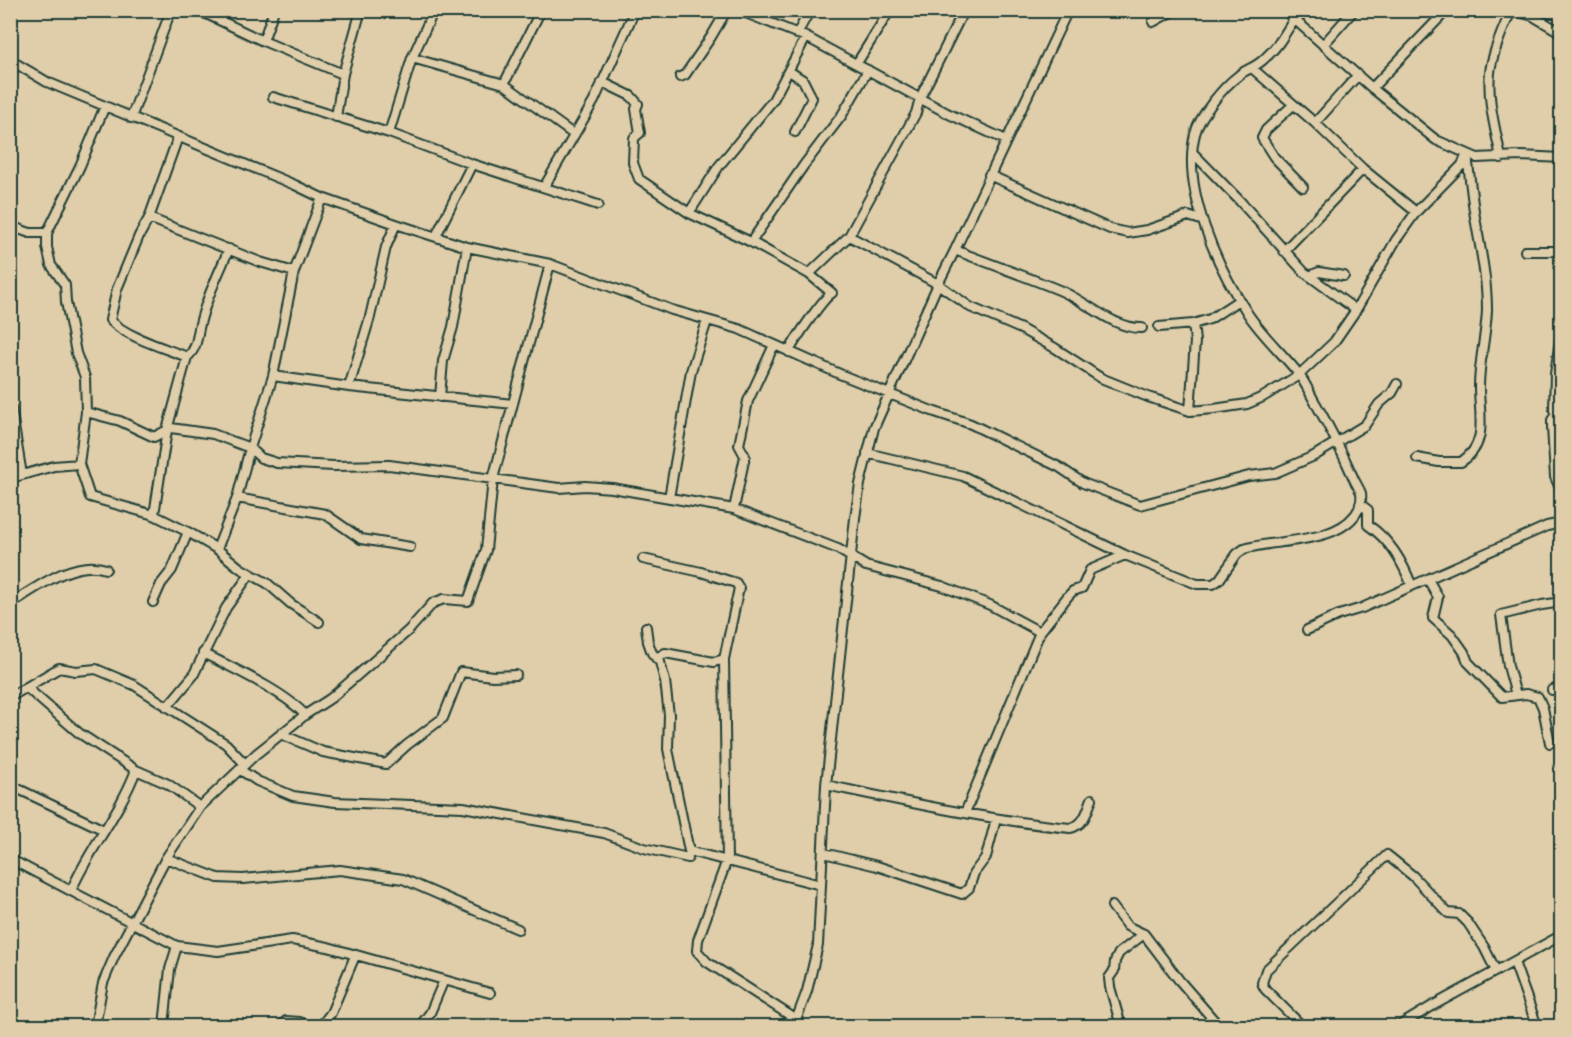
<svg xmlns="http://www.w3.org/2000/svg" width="1572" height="1037" font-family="'Gochi Hand',sans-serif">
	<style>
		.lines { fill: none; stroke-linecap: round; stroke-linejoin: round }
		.minor-casing { stroke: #1f3d34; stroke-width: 12 }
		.minor { stroke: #e0ceab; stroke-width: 8 }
	</style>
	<rect width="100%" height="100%" fill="#e0ceab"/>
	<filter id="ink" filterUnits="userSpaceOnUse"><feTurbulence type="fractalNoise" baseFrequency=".0167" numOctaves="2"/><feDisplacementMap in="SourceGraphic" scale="12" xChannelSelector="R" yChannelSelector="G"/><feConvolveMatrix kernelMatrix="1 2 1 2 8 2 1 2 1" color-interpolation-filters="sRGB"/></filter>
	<g filter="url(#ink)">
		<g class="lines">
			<defs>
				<path id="minor" d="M198,10L263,41L343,74
					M738,10L806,37L949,114L1006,140
					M1057,10L1066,15
					M1284,10L1372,88L1436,140L1477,158L1521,156L1562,158
					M1511,10L1533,16L1562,33
					M1153,22L1175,10
					M797,34L810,10
					M263,41L274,10
					M1323,45L1354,10
					M412,58L504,84L573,134
					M10,60L47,82L295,185L322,198L396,224L467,247L550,264L672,310L739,329L842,375L932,411L971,424L1059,467L1083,483L1140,505L1249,476L1275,473L1314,456L1365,425L1379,404L1392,393L1397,384
					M857,63L890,10
					M1253,69L1315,123L1363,169L1416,212
					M789,71L803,80L812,98L795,132
					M680,77L685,75L711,37L727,10
					M602,82L631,96L638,104L636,109L640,133L634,138L633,163L639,179L689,213L751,242L809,274L832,293C823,298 794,341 789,352
					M504,84L541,10
					M1372,88L1447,10
					M273,97L389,133L472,164L598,205
					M1293,105L1266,130L1262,138L1274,157L1303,187
					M336,117L343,74L361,10
					M131,118L171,10
					M1315,123L1358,75
					M389,133L412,58L434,10
					M178,137L149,218L139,236L117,289L110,320C126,337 165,348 187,357
					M1193,153L1238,199L1304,272L1356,310
					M1501,158C1496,131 1487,101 1490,73C1491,57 1504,25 1512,10
					M989,175L1110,229L1128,233L1147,230L1188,216L1201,220
					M544,187L594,101L635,10
					M689,213L719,166L773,100L806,37
					M149,218L260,262L294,272
					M10,226L30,233H47
					M436,236L472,164
					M849,236L938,284L970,307L1021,329L1055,348L1101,378L1148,397L1190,411L1214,409L1247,404L1263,397L1299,375L1334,342L1356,310L1396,240L1416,212L1462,165L1467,154
					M751,242L804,165L842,115L868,70
					M955,250C990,264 1025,276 1059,290C1087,301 1113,329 1142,328
					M1284,251L1363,169
					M1525,251H1562
					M809,274L849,236L916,113L920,98L964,10
					M1309,276L1319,272L1344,276
					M1159,327L1193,324L1210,319L1239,300
					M273,376L349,387L513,404
					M349,387L370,317L386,247L396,224
					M440,397L443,361L453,327L467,247
					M11,408L22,475L54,466L79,464L86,412L85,377L76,353L66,302L65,285L51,265L47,247V233L80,166L105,106
					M1190,411L1195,341L1193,324
					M86,412L120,421L154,437L171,428L213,434L250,448L261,458L277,463L334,466L389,465L559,488L585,486L612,488L734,509L838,549L866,566L942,586L990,605L1040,632
					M867,453L963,476L1125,555L1197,584H1213L1219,580L1237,554L1244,549C1276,539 1333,544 1355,515C1360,509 1362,500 1361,493C1359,488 1355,482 1353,477C1342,452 1330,428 1316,404C1310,394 1305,382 1298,373C1282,353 1262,335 1248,314C1218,268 1181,189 1195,134C1199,117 1223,87 1238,76C1246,69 1255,68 1264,59C1277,48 1285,34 1294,19
					M1417,458L1439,462H1461C1489,444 1479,416 1479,387C1479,361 1486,336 1487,310C1487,280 1481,252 1476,223C1472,201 1470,178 1467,155
					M79,464L90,497L154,515L188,532L217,549L240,568L267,583L291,604L319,622
					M10,478L22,475
					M1561,490L1555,477L1552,427V420L1556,414L1554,410L1555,374L1562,326
					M237,498L325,514L361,539L410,547
					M669,498L691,371L707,321
					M1360,504L1368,510V525C1390,540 1402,561 1412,586
					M734,509L745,456L739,445L748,401L774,345
					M154,515L167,430L187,357C196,350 197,339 199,328C205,301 218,275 229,249
					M217,549L237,498L250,448L273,376L294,272L322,198
					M643,559L701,572L736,583L739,588L724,659L727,860L698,940L697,951L707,962L797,1020
					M1429,581L1438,597L1433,618L1452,635L1464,652L1468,662L1502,697L1526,694L1538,697L1543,708L1550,743
					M153,602L161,584L172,570L188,532
					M10,604C36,588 75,558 106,569
					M646,627L648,642L652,653L660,662L665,681L669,715L668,749L689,851L821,885
					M1307,630L1339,615L1362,608L1547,526L1562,523
					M203,653C232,668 285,692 305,715
					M656,658L665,653L714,662L724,659
					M27,688L79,733L136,770L168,784L200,807
					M1552,690L1562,688
					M1516,695L1508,666L1501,615L1542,605L1562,602
					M10,697L59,668L76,671L96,669L134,685L226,744L245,764
					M167,707L193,676L226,608L250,574
					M281,734L323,752L386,764L407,745L443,718L461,672L493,676L516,675
					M239,769L257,781L293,796L335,802L463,807L604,833L644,848L688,858
					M10,785L104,830
					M826,785C907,802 988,820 1070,828C1085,825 1087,811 1092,799
					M965,813L1040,632L1068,596L1073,591L1082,588L1090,570L1125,555
					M824,853L877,866L962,894L969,888L974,873L986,857L996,819
					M166,858L218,878L243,879L340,870L403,879L518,929
					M10,859L71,891C89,849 120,813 136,770
					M71,891L177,946L218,951L292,940L328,947L490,993
					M1112,906L1127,926L1144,934L1179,980L1219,1026
					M1514,962L1537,1026
					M95,1026L103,983L114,957L166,858L200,807L256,754L305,715L331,698L383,653L409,630L433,603L444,599L468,601L486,550L493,479L550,264
					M164,1026L170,969L177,946
					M282,1026L286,1021L300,1022L310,1026
					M321,1026L331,1013L355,956
					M420,1026L430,1013L444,980
					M794,1026L807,991L818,945L826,785L855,518L860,484L874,428L938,284L955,250L1068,10
					M1121,1026L1110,987L1109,978L1114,971L1115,961L1119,953L1144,934
					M1302,1026L1265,989L1262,983L1266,970L1387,855L1413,876L1448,913L1459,914L1468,923L1484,947L1496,971
					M1399,1026L1434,1005L1562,935"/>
			</defs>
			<!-- minor casing -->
			<use href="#minor" class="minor-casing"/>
			<!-- minor -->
			<use href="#minor" class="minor"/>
		</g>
	</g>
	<!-- margin -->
	<rect width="1572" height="1037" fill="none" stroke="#e0ceab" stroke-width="36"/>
	<rect x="18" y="18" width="1536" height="1001" fill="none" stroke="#1f3d34" stroke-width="2" filter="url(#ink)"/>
</svg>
